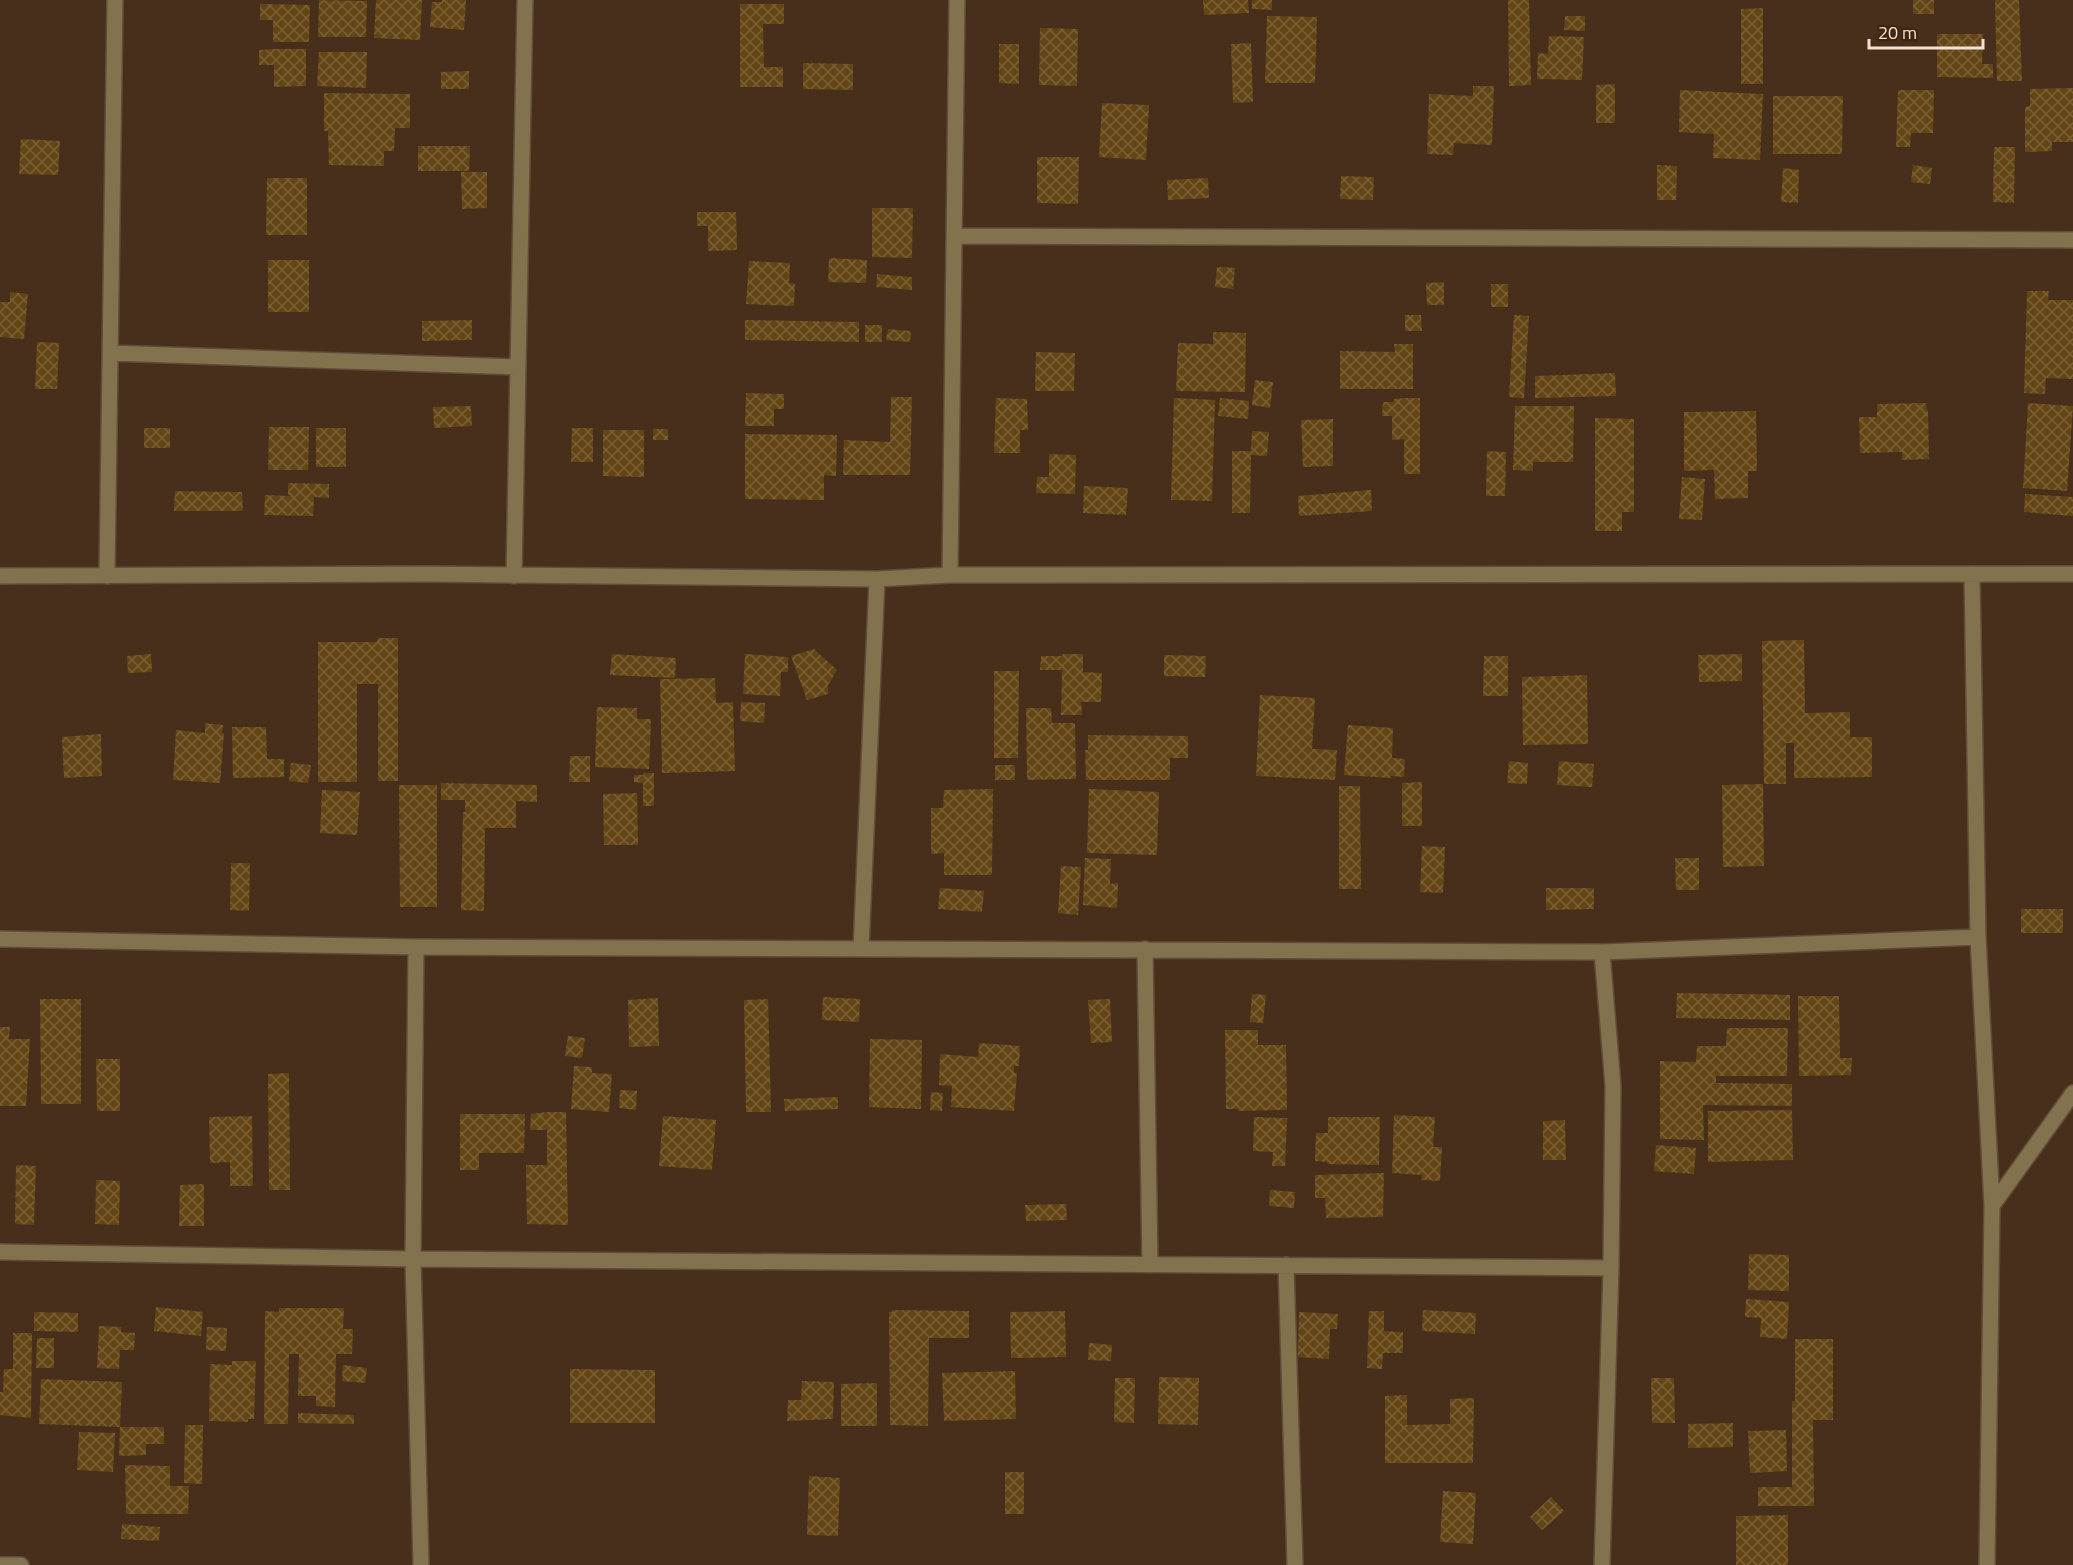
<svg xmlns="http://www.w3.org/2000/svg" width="2073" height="1565" font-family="'Titillium Web',sans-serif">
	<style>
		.building { fill: url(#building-cross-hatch) }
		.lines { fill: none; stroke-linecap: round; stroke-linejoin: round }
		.minor-casing { stroke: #634b39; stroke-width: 18 }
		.minor { stroke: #82724d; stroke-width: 15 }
	</style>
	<defs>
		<pattern id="building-cross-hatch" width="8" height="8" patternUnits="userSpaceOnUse" patternTransform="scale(1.5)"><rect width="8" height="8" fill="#644515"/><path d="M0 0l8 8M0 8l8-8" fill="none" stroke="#7b6036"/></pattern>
	</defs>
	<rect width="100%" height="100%" fill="#482f1b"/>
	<!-- building -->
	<path class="building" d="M319,0L367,1L366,37H318Z
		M376,0H422L420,40L374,38Z
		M442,0H466L464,30L430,27L432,2H442Z
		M1203,0H1248L1249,13L1204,15Z
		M1252,0H1272V10L1252,9Z
		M1508,0H1529L1531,85L1509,86Z
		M1913,0H1934V14H1913Z
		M1995,0H2019L2022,81H1997Z
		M260,4L310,5L309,42H273V20H260Z
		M740,4H784V24H763L764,67H783V87H740Z
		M1763,8V84H1741V9Z
		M1267,16L1317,17L1315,83H1265Z
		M1565,16H1585V31L1564,30Z
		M1040,28L1078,29L1077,86L1039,85Z
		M1937,34H1983L1982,64H1993V78L1937,77Z
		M1549,36L1584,37L1582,80L1537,79L1538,53L1548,54Z
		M1251,43L1253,102L1233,103L1231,44Z
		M999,44H1019V84L999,83Z
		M274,49H306V86L274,87V65H259V50Z
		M319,52H367L366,88L317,86Z
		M803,63L853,64V90L803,89Z
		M469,71V89H441V72Z
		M1615,84V123H1596V85Z
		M1473,86H1494L1492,145L1454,143L1453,155L1427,154L1429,94L1473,96Z
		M2073,88V142H2052V151L2025,152V107L2030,106V89Z
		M1680,90L1763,94L1760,160L1713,158L1714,134L1679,132Z
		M1898,90H1934L1933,133H1911L1910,147H1896Z
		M324,93L410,94V128H395L394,151H384V166L329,165L328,131H324Z
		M1773,96H1843L1842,154H1773Z
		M1102,103L1149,105L1146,160L1099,157Z
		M21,139L60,141L58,175L19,174Z
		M418,146H470L469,171H418Z
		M1994,147H2015L2014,203L1993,202Z
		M1037,157H1079L1078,204L1037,203Z
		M1657,165L1677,166L1676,200H1657Z
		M1913,165L1932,168L1930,184L1911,182Z
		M1783,168L1799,170L1798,203L1781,202Z
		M461,172H487V208L462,209Z
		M1341,176L1374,177L1373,200L1340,199Z
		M267,178H307V235H266Z
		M1208,178L1209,198L1168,200L1167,180Z
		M872,208H913L912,258L872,257Z
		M697,212H736L737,250L708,251V226H697Z
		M829,258L867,260L866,283L828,282Z
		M268,260H309V312H268Z
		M749,261L790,263L789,283L795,284L794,306L746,304Z
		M1217,267L1235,268L1233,289L1215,287Z
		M877,274L912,277V290L876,287Z
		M1444,282V305H1427L1426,283Z
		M1491,284H1508V307H1491Z
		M2027,291H2049L2048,300H2073V379L2046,378L2045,394L2024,393Z
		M10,292L28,294L24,339L0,337V302H10Z
		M1405,315H1421L1422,331H1405Z
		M1514,315L1529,316L1524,398L1509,397Z
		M472,320V340L422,341V321Z
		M745,320L859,322V342L745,340Z
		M865,325H882V342H865Z
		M888,329L911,331L910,342L886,340Z
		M1213,332L1246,333L1245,392L1176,391L1178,343L1213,344Z
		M37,342L59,343L57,389H35Z
		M1394,344H1413V389H1340V351L1395,352Z
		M1036,352L1075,353L1074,391H1035Z
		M1615,373L1616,396L1535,398V376Z
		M1255,380L1273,382L1270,408L1252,405Z
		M746,393L784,394V409H774V426H745Z
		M891,397H912L910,475H843L844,440L890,442Z
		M996,398L1027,399L1028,430H1020V453H994Z
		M1174,398L1215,400L1212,501L1171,500Z
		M1220,398L1249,401L1248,419L1218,416Z
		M1404,398H1420V474H1404V439L1392,440V416H1382L1383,402H1393L1394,399Z
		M1926,403L1927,411H1928L1929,459L1902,460V452L1860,453L1859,417H1877V404Z
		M2028,403L2073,406L2067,491L2023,488Z
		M471,406L472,426L434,428L433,407Z
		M1515,406H1574L1573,462H1533V471L1513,470Z
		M1756,411L1757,471H1748V498L1715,499L1714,470L1684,471V412Z
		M1595,418L1634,419V512H1622V531H1595Z
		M1333,419V466L1303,467L1301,420Z
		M269,427H309L308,470H268Z
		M144,428H170V448H144Z
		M316,428H346V467H316Z
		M572,428H593V462H571Z
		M653,429H668V440H653Z
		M603,430H644V477L603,476Z
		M1252,431L1269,432L1267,456L1251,455L1250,513H1232V451H1251Z
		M745,434L837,435L836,476L824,475V500L745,499Z
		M1487,451L1506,452L1505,496H1486Z
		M1049,454L1076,455L1075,494L1036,493L1037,477H1049Z
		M1682,477L1705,479L1702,520L1679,519Z
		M288,483L329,484V498L314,497L313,516L264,515L265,495L291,496L288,495Z
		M1084,486L1128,488L1126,515L1083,513Z
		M1371,490L1372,511L1299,516L1298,496Z
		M175,491L242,492L243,511H174Z
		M2025,494L2073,497V516L2024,512Z
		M378,638H398V781H378V684H357V782H318V642H377Z
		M1804,640L1805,713L1850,712V737H1872V777L1794,778V743H1786V784H1764L1762,641Z
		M814,649L837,670L828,685V694L807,700L791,656Z
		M151,654L152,672L128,673L127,656Z
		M612,654L676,658L675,678L610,675Z
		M745,654L788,657V672H781L780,696L743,694Z
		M1062,654H1083V672L1102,673L1101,702H1081L1082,715H1061L1062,670H1040L1041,656H1063Z
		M1742,654V681L1699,682L1698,655Z
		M1164,655L1206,656L1205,677L1164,676Z
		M1484,656H1508V696H1483Z
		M994,671H1019L1018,758H994Z
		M1587,675L1588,744L1523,745L1522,677Z
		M715,678L716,703L733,702L735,771L662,773L660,679Z
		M1260,695L1315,698L1312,749L1337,750L1335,780L1256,776Z
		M741,702L765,703L764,723L740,721Z
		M597,707L637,708V719H651L649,769L595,767Z
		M1026,708H1051L1052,723H1075L1076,779L1027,780Z
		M205,723L223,725L222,733H224L220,783L173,780L176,730L205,733Z
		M1348,725L1393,728L1392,758L1405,759L1404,777L1391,776L1390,778L1344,775Z
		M232,727H266L267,759H284V777L233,778Z
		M101,734L102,776L64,778L62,737Z
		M1088,735L1188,736V758H1170V780H1086L1085,750H1088Z
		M570,756H590V782H569Z
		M1509,761L1528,763L1527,784L1507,783Z
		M1559,761L1594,764L1592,787L1557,785Z
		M291,763L311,765L308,783L289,781Z
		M995,765H1015V780H995Z
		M643,773H654V806H643V783L634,782V775H644Z
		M1422,782V826H1402V783Z
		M441,783L537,785V802L516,801V828H485L484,911L461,910L463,812H465V800H441Z
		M1763,784L1764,866L1723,867L1722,785Z
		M399,785H437V907H400Z
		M1339,786H1360L1361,889H1339Z
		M993,789L992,875H944V853L931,854V808H943L944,790Z
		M1089,789L1159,792L1157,855L1087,853Z
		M322,790L360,792L357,835L320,833Z
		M637,793L638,845H604L603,794Z
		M1422,846L1445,847L1443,893L1420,892Z
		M1085,858L1111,859L1110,884L1118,883L1117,908L1083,905Z
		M1675,858H1699V890H1676Z
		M231,863H250L249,911L230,910Z
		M1061,866L1081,867L1078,915L1058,913Z
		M940,888L984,891L982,912L938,909Z
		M1546,888H1594V909L1546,910Z
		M2021,909H2063V933H2021Z
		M1677,993L1790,995V1020L1676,1018Z
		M1252,994L1266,995L1263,1023L1250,1022Z
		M1798,996H1839L1840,1058H1852L1851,1075L1799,1076Z
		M823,997L860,999L859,1022L822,1020Z
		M658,998L659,1046L629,1047L628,1000Z
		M40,999H81V1104H41Z
		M768,999L771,1112H746L744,1000Z
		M1110,999L1112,1042L1091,1043L1088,1000Z
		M0,1027H10L9,1039H30L26,1106H0Z
		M1727,1028H1788L1787,1076H1716V1083L1792,1084V1106L1703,1105L1704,1140L1660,1139V1061L1696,1062L1697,1046H1726Z
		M1225,1030H1258V1045H1286L1287,1110L1239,1111L1238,1109H1226Z
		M568,1036L585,1038L582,1058L565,1056Z
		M870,1039L922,1040L921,1109L869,1107Z
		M979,1043L1020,1046L1019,1066H1014V1073H1017L1014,1111L951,1107L952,1086L939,1085L940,1054L978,1057Z
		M96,1059H120V1111H97Z
		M574,1066L592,1067V1073L612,1074L609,1112L571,1109Z
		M289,1073L290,1190H269L268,1074Z
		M620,1090L637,1091L636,1110L619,1108Z
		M931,1092L943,1093L942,1111L930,1110Z
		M838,1097V1109L785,1111L784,1099Z
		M1792,1110L1793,1160L1708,1162V1111Z
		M547,1112H566L568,1225L527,1224L526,1165H547V1130H530L531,1114Z
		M460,1114H525L524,1153H479V1170H460Z
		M1394,1115L1435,1117L1433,1147H1442L1440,1181L1421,1180L1422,1175L1392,1173Z
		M252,1116L253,1186H230V1162L210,1163L209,1117Z
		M663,1116L716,1120L712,1170L659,1166Z
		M1254,1117L1287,1118L1285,1166H1272L1273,1152L1253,1151Z
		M1328,1117H1380L1379,1165L1328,1164L1327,1162L1315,1161L1316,1133H1328Z
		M1565,1120L1566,1160H1543V1121Z
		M1656,1145L1696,1148L1694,1174L1654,1171Z
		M16,1165L36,1166L34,1225L15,1224Z
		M1384,1173L1383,1217L1326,1218L1325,1198H1315V1175Z
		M96,1180L120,1181L119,1225L95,1224Z
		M204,1184V1226H179L180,1185Z
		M1270,1190L1295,1192L1294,1208L1269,1206Z
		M1066,1204L1067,1220L1026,1221L1025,1205Z
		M1749,1254L1789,1255V1291L1748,1290Z
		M1746,1299L1789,1302L1787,1339L1760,1337L1761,1318L1745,1317Z
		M156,1307L203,1312L201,1336L154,1331Z
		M279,1308H344L343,1329H353L352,1354H336L335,1407L316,1406V1396H298L299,1354H289L288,1424H264L265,1311L279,1312Z
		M892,1310L969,1311V1338H929L928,1426L890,1425L889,1312H892Z
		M1423,1310L1476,1313L1475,1334L1422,1331Z
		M1065,1311L1066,1357L1011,1358L1010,1312Z
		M1369,1311H1384V1331L1403,1332V1353H1383L1382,1369L1367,1368Z
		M34,1312L78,1313V1332L34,1331Z
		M1299,1312L1338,1314L1337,1329H1330L1329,1359L1298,1357Z
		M99,1326L121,1327V1332L135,1333L134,1350H120L119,1369L97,1368Z
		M207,1327L227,1328L226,1351L206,1350Z
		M13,1333H32L31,1418L0,1415V1392H3L4,1369H13Z
		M37,1338H54V1368H36Z
		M1795,1339H1833V1420H1813L1814,1506H1758V1487H1792V1401H1795Z
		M1089,1343L1112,1345L1111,1361L1088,1360Z
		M232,1361H256L254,1419H248V1422L209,1421L210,1364L232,1365Z
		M343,1365L367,1368L365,1383L342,1381Z
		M570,1369L655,1370V1423H570Z
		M1015,1371L1016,1419L944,1421L942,1373Z
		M1159,1377L1199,1378L1198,1425L1158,1424Z
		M1115,1378H1135L1134,1423L1114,1422Z
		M1651,1378H1674L1675,1423H1652Z
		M41,1379L122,1382L120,1427L39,1424Z
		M802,1381L834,1382L833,1419L787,1421L788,1400H801Z
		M877,1383V1426H841V1384Z
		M1407,1395V1425L1450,1424V1399L1474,1398L1473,1463H1385V1396Z
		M298,1413L354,1415V1424L298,1423Z
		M1733,1423V1447L1688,1448V1424Z
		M185,1425H203L202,1484L184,1483Z
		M120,1427H164V1444H146V1455L119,1456Z
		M1786,1430L1787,1471L1750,1473L1748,1431Z
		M79,1432L115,1433L113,1472L77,1470Z
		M125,1465L170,1466V1486H189L188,1514H126Z
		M1005,1472H1024V1514H1005Z
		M809,1476L840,1478L838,1536L807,1535Z
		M1443,1491L1476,1493L1473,1544L1440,1542Z
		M1551,1497L1564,1511L1542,1530L1530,1517Z
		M1788,1515V1565H1736V1516Z
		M122,1524L160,1527L159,1541L121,1539Z"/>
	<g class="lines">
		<defs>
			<path id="minor" d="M954,236L2073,240
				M110,353L518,367
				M1972,574L1978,937L1992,1206L1987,1565
				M950,575L957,0
				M0,576L427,574L877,579L950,575L2073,574
				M107,576L115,0
				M514,576L525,0
				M0,939L416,947L1602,952L1978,937
				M416,947L413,1259L421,1565
				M861,949L877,579
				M1145,949L1150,1265
				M1992,1206L2073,1093
				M0,1252L413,1259L1611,1268
				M1286,1265L1295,1565
				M0,1565H21
				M1602,1565L1611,1268L1613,1086L1602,952"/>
		</defs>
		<!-- minor casing -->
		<use href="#minor" class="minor-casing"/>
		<!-- minor -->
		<use href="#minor" class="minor"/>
	</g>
	<!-- scale -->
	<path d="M1869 39v9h114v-9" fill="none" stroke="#f2e1d5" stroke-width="3"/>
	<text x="1878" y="39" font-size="18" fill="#f2e1d5" stroke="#3d2511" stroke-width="4.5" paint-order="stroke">20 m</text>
</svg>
